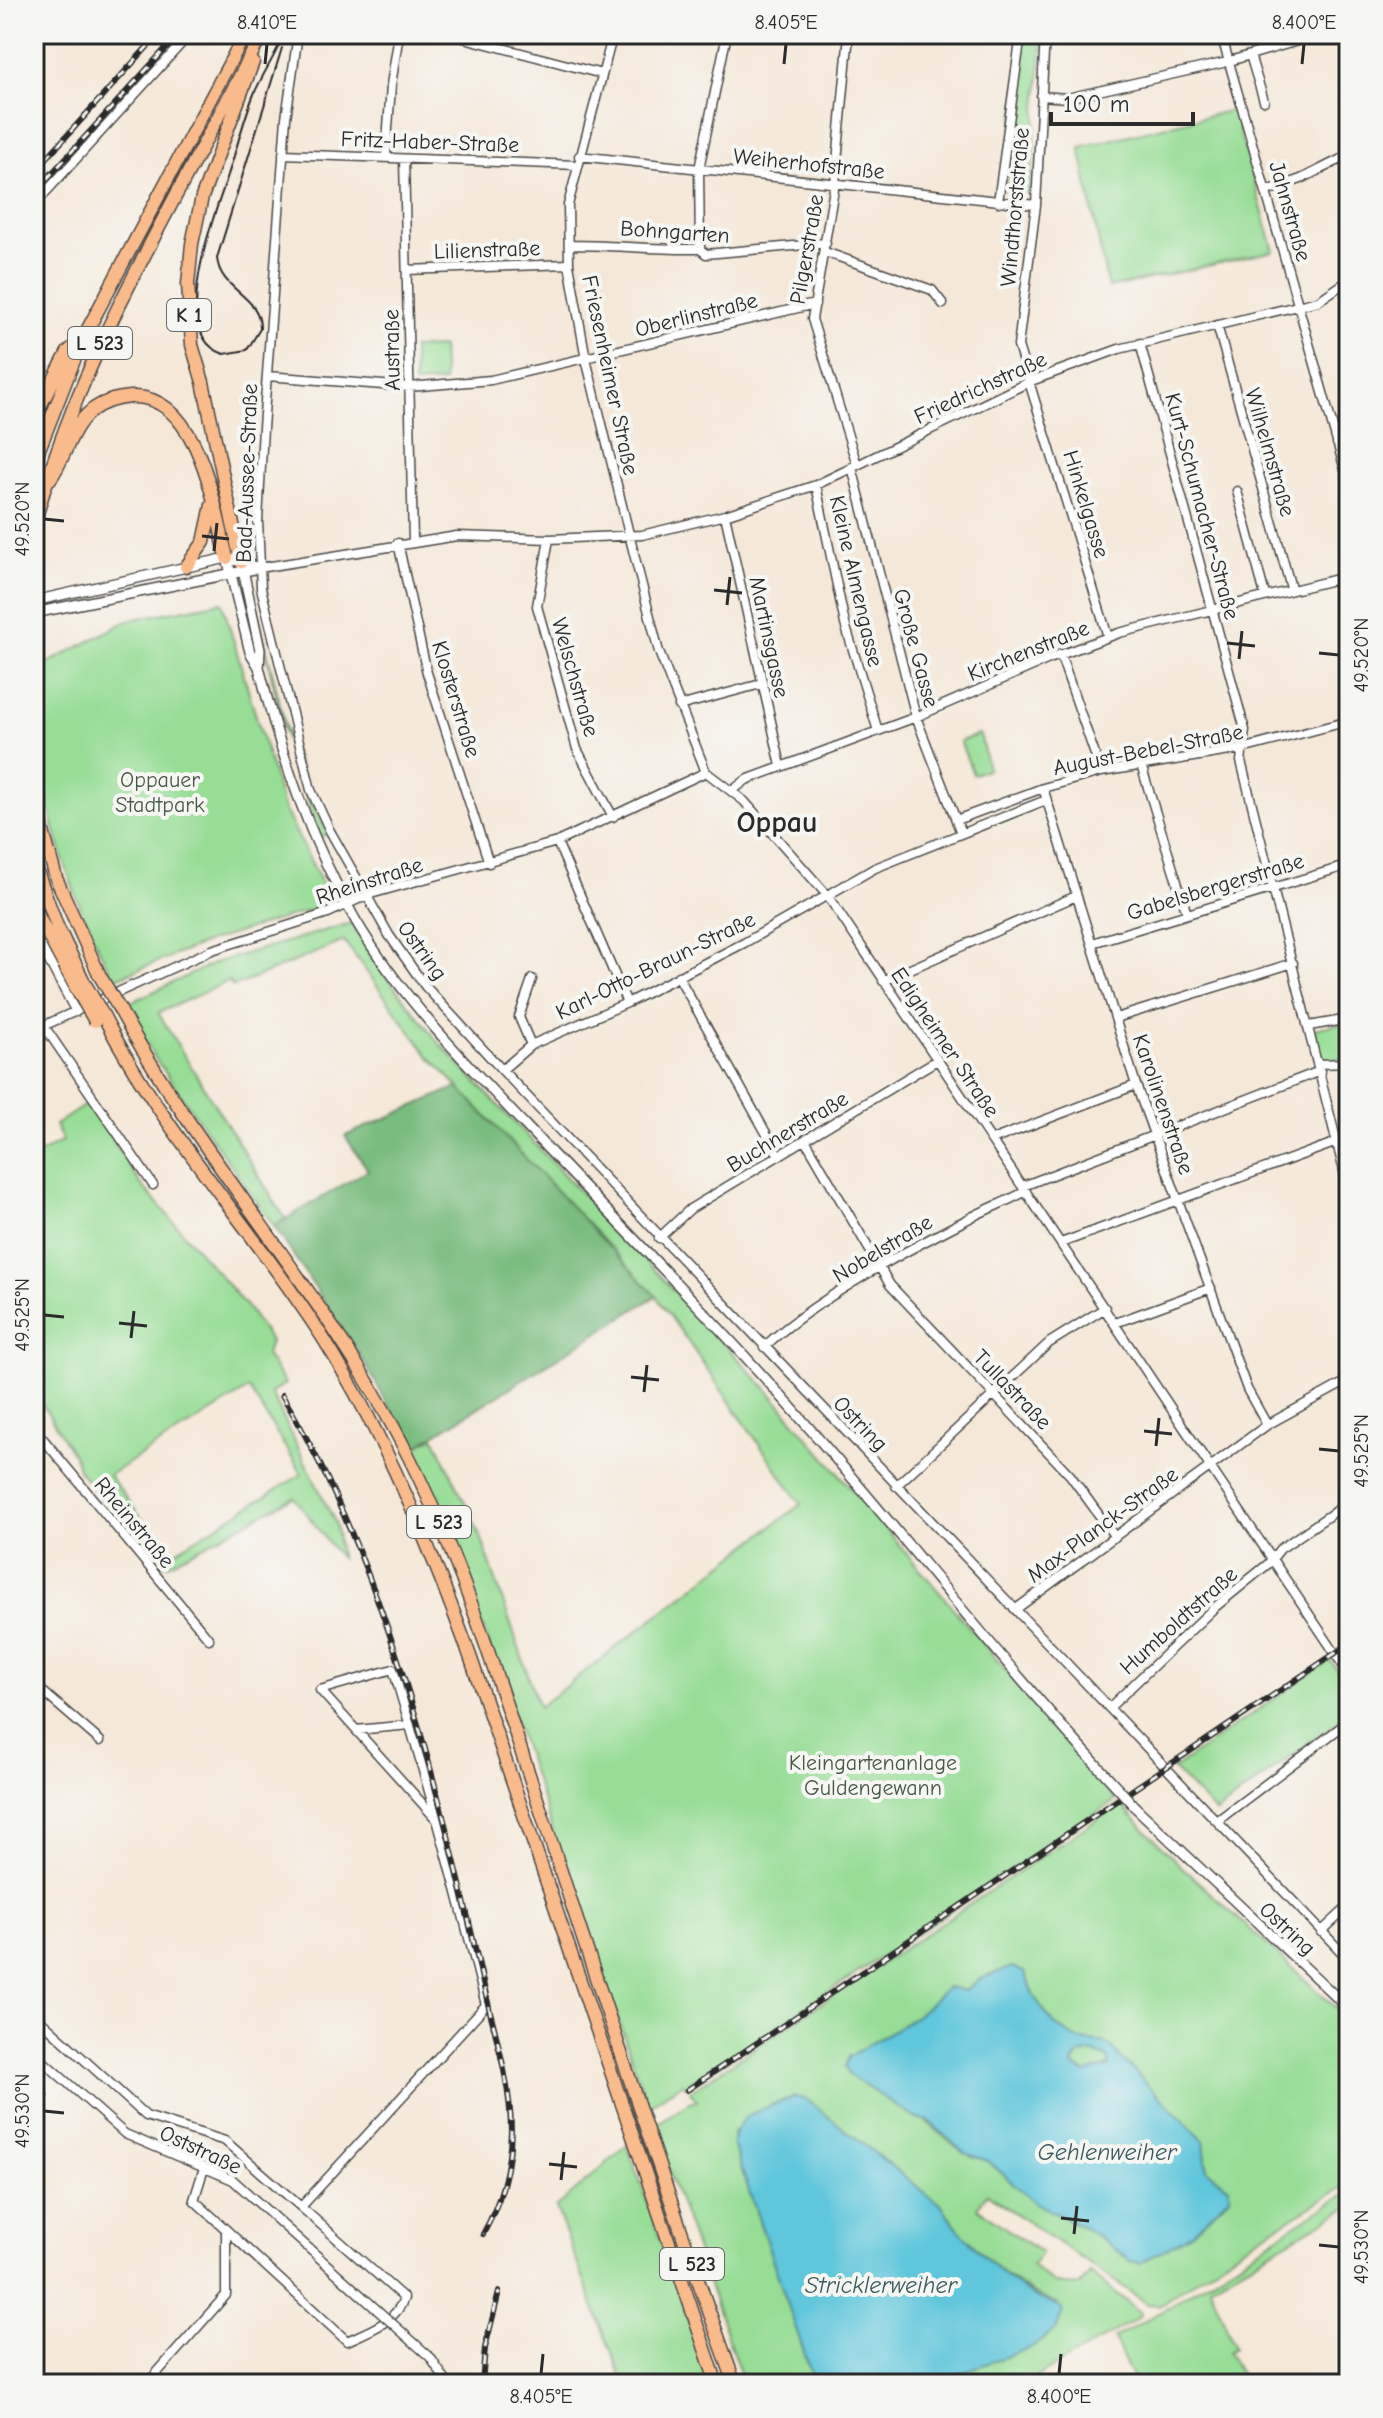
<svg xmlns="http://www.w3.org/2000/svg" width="1383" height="2418" font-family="'Comic Neue',sans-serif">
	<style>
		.green { fill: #97dd96; stroke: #618460; stroke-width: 2; fill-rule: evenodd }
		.forest { fill: #79bc7f; stroke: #527455; stroke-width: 2 }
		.water { fill: #5ec6db; stroke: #447883; stroke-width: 2; fill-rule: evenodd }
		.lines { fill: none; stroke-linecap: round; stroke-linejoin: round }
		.minor-casing { stroke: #494745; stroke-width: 11 }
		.tertiary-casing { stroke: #494745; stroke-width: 12 }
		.trunk-casing { stroke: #494745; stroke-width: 15 }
		.minor { stroke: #fff; stroke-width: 8 }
		.tertiary { stroke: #fff; stroke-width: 9 }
		.trunk { stroke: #fabb8c; stroke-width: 12 }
		.tram { stroke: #2b2b2b; stroke-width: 2 }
		.rail-casing { stroke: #2b2b2b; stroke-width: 6 }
		.rail { stroke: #f6f6f2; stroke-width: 3; stroke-dasharray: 9; stroke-linecap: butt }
		.minor-bridge-casing { stroke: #494745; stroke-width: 11; stroke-linecap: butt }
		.tertiary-bridge-casing { stroke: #494745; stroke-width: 12; stroke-linecap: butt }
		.trunk-bridge-casing { stroke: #494745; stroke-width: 15; stroke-linecap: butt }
		.minor-bridge { stroke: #fff; stroke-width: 8 }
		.tertiary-bridge { stroke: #fff; stroke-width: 9 }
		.trunk-bridge { stroke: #fabb8c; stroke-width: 12 }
		.ticks { fill: none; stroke: #2b2b2b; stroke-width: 3 }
		.labels { text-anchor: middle; stroke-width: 8; stroke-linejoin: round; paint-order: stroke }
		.shield { fill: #f6f6f2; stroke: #686867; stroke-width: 2 }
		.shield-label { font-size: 20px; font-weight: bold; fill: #2b2b2b }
		.street-label { font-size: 22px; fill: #2b2b2b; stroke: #f6f6f2 }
		.park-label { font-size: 22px; fill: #465846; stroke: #f6f6f2 }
		.water-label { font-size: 24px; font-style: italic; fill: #3a5a60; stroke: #f6f6f2 }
		.district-label { font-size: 30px; font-weight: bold; fill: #2b2b2b; stroke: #f6f6f2 }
		.neatline { fill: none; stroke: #2b2b2b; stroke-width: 3 }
		.ticks-label { font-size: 20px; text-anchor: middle; fill: #2b2b2b }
	</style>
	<rect width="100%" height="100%" fill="#f6f6f2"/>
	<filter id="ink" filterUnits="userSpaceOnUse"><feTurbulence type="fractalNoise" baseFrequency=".0125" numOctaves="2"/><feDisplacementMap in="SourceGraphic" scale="16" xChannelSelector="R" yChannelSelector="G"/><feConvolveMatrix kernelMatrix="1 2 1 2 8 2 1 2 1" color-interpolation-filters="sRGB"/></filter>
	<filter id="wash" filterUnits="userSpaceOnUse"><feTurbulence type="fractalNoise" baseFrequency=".006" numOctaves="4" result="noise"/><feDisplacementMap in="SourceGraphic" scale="32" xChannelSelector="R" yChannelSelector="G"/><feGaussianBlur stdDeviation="1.8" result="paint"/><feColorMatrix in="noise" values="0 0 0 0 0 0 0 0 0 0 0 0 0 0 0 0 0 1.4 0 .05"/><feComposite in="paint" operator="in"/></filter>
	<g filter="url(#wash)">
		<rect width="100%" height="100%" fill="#f5e8d8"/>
		<!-- green -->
		<path class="green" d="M1024,35L1043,37L1030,193L1006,191Z
			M1233,110L1274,251L1108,288L1080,147Z
			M442,347L444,382L414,384L413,348Z
			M253,594L287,733L308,794L328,834L320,837L285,735Z
			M222,602L283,807L332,903L208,942L114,979C78,909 46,827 40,748C38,722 39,694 39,668L129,620Z
			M980,734L988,769L973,774L960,741Z
			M351,923L382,971L441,1045L766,1388L1116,1800L687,2087L683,2083L648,2106L449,1530L412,1449L434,1437L481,1537L539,1707L801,1504L656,1296L428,1055L344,941L233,987L229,981L158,1013L286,1220L274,1226L155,1058L125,1005L217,962Z
			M1349,1022V1059L1321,1060L1313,1029Z
			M90,1102L139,1182L246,1306L270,1341L266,1355L285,1384L271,1393L336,1524L340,1558L294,1497L169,1564H155L78,1470L76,1460L34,1390V1156L63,1141L55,1125ZM249,1389L302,1474L169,1555L109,1475Z
			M1330,1660L1349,1686V1713L1216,1813L1173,1769Z
			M1120,1804L1181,1866L1349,2020V2184L1255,2239L1159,2305L1148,2304L987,2194L977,2208L1041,2253L1032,2265C1048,2281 1057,2288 1080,2285L1090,2273L1141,2313L1138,2318L1024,2384H929L1030,2348L1056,2303C1015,2291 965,2242 942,2206L733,2132V2144L815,2384H744L653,2127L691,2101H697L690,2091ZM1012,1967L1025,1973L1034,1997L1056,2026L1080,2040L1106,2043L1204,2141L1207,2170L1229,2187V2197L1192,2233L1141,2262L1130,2261L1094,2233L1037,2204L988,2161L964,2153L849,2057L916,2016L947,1988L965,1991L980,1979Z
			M1094,2052L1108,2058L1110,2066L1087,2073L1072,2065L1079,2055Z
			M627,2145L711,2384H624L556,2208Z
			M1349,2193V2207L1210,2286L1235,2348L1228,2352L1245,2384H1150L1149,2380L1135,2384L1114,2338C1195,2295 1268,2238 1349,2193Z"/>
		<!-- forest -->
		<path class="forest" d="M458,1087L656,1296L412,1449L365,1363L274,1226L368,1170L345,1136Z"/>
		<!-- water -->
		<path class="water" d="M1012,1967L1025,1973L1034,1997L1056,2026L1080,2040L1106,2043L1204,2141L1207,2170L1229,2187V2197L1192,2233L1141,2263L1130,2261L1094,2233L1037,2204L988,2161L964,2153L929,2121L915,2118L849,2075L845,2066L849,2057L916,2016L947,1988L965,1991L980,1979ZM1094,2052L1108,2058L1110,2066L1086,2073L1072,2065L1079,2055Z
			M795,2097L806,2099L942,2206C961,2236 1004,2280 1036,2297C1046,2302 1055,2301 1063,2310L1057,2329L1030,2348L929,2384H815L733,2144C733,2112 771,2107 795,2097Z"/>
	</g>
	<g filter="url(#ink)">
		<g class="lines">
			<defs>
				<path id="minor" d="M298,34L286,118L263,428L258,521L261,588L311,790L330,831L389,935L425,986L502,1070L1349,1960
					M449,34L602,74
					M613,34L568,205L569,264L586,359L633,550L659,652L706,772L744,801L827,895L1349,1674
					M849,34L835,183L812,319L857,465
					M1045,34L1036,205L1018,346L1108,637
					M1221,34L1349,484
					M1250,55L1264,101
					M1041,96L1067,98L1223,63L1321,34
					M283,154L577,165
					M579,156L1036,205
					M386,157L391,85L399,34
					M404,159L413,541
					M1267,191L1301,179L1349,155
					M998,202L1021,34
					M34,205L190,34
					M569,245C614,245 655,250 700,249L706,254L826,243
					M700,249L699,169L727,34
					M825,252L932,290L943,304
					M407,270L569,264
					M1217,325L1291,588
					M1140,343L1245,730L1241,761L1349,1191
					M267,376L409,387L491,380L815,304
					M1337,443L1349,440
					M852,467L916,717L961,833
					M816,485L845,624L878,731
					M1237,491L1265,595
					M725,515L781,766
					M549,539L537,606L577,749L613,817
					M398,543L427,673L489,863
					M259,568L457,536L549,539L642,535L725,515L816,485L1031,381L1119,349L1318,301L1349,280
					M1060,654L1101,772
					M679,706L761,684
					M1141,765L1187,914
					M1043,788L1136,1085L1247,1389L1267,1425
					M732,791L746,780L916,717L1049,659L1119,633L1349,576
					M956,820L1043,788L1101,772L1242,749L1349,721
					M557,842L627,1003
					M34,933L76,1012
					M1092,943L1349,865
					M678,976L779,1156
					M883,981L1076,896
					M1116,1018L1293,963
					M44,1026L153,1185
					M1309,1026L1349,1019
					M34,1030L212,950L328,913L367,895L557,842L706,772
					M531,1045L519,1017L532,979
					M1318,1064L1349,1063
					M502,1070L531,1045L627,1003L744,943L875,868L1046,800
					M992,1140L1136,1085
					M806,1141L890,1285L1070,1475L1115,1537
					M1023,1186L1320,1071
					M659,1238L690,1209L937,1060
					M1061,1243L1337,1142
					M1349,1262V1274
					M1115,1323L1211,1288
					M764,1347C813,1301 905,1251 966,1220C986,1209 1007,1202 1026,1191
					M34,1428L209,1639
					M896,1486L1049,1343L1105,1308
					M1016,1609L1267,1425L1349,1380
					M34,1684L100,1741
					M1109,1708L1214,1608L1268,1564L1280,1549L1349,1502
					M356,1730L438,1821
					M1217,1821L1349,1721
					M1321,1932L1349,1906
					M34,2014L146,2116L225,2141L301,2207
					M34,2053L125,2134L233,2180L384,2316
					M34,2106L43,2096
					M204,2168L194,2200L347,2341C369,2331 396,2322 404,2298L301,2207L486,2005C458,1892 427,1781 393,1669L320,1690L356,1730L410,1725
					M147,2384L226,2295V2230"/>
				<path id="tertiary" d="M227,558L250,652L259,667C281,756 310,841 356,921C401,997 464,1061 525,1125C600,1204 678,1283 752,1364C878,1501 990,1651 1117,1787
					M242,565L260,650L259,667
					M34,601L227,558L259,568
					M34,613L254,569
					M1135,1807L1349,2009"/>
				<path id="trunk" d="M34,418L68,352L79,342
					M34,462L82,340L245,34
					M50,479C66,458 69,429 91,411C102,402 117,398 131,397C199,393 215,509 227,558
					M34,525C81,349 179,196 262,34
					M241,562L203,382L192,345L188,284L192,244L202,197L253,62
					M186,567L204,542L212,505
					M34,799L56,878L100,976
					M34,863L57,926L85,984
					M34,908L76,988
					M120,1010C205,1166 329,1297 409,1457C466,1571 502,1694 542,1814C605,2005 667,2195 735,2384
					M104,1017C163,1132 253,1229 323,1338C386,1438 429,1544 470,1656L717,2384"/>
			</defs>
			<!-- minor casing -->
			<use href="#minor" class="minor-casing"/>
			<!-- tertiary casing -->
			<use href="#tertiary" class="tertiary-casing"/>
			<!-- trunk casing -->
			<use href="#trunk" class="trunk-casing"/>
			<!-- minor -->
			<use href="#minor" class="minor"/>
			<!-- tertiary -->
			<use href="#tertiary" class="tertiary"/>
			<!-- trunk -->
			<use href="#trunk" class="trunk"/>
			<!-- tram -->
			<path class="tram" d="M282,48L217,258C220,292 261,294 260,329L247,350L224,354C166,336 215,214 228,175C237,148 243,121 254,94C263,73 276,55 284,34"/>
			<defs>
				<path id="rail" d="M34,172L159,34
					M34,193L179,34
					M282,1395C382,1559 438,1784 480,1970C491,2022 511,2078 511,2131C510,2168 501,2202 483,2234
					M687,2090L1349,1644
					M482,2384L485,2348L499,2292"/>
			</defs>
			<!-- rail casing -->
			<use href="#rail" class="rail-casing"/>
			<!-- rail -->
			<use href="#rail" class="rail"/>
			<defs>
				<path id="minor-bridge" d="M384,2316L430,2357L448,2384"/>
				<path id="tertiary-bridge" d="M1117,1787L1135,1807"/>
				<path id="trunk-bridge" d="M100,976L120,1010
					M85,984L104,1017
					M76,988L95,1021"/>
			</defs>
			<!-- minor-bridge casing -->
			<use href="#minor-bridge" class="minor-bridge-casing"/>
			<!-- tertiary-bridge casing -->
			<use href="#tertiary-bridge" class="tertiary-bridge-casing"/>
			<!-- trunk-bridge casing -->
			<use href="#trunk-bridge" class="trunk-bridge-casing"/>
			<!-- minor-bridge -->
			<use href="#minor-bridge" class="minor-bridge"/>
			<!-- tertiary-bridge -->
			<use href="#tertiary-bridge" class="tertiary-bridge"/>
			<!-- trunk-bridge -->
			<use href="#trunk-bridge" class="trunk-bridge"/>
		</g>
	</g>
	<!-- ticks -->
	<path class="ticks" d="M265,64L267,44M784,64L786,44M1302,64L1304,44M44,519L64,521M202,536L229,539M214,551L217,523M714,590L742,593M727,605L730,577M1227,643L1255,646M1319,653L1339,655M1239,659L1242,631M44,1315L64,1317M119,1323L147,1326M131,1338L134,1311M631,1377L659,1380M644,1392L647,1365M1144,1431L1172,1434M1156,1446L1159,1418M1319,1449L1339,1451M44,2111L64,2113M549,2164L577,2167M561,2180L564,2152M1061,2218L1089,2221M1074,2234L1077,2206M1319,2245L1339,2247M541,2374L543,2354M1059,2374L1061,2354"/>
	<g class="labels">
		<!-- shield labels -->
		<g class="shield">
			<rect x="167" y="299" width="44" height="32" rx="6"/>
			<rect x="68" y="327" width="64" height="32" rx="6"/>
			<rect x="407" y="1506" width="64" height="32" rx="6"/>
			<rect x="660" y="2248" width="64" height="32" rx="6"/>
		</g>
		<g class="shield-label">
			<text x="189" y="322">K 1</text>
			<text x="100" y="350">L 523</text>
			<text x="439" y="1529">L 523</text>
			<text x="692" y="2271">L 523</text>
		</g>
		<!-- street labels -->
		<g class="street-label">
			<text transform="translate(430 141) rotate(2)" y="8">Fritz-Haber-Straße</text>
			<text transform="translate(809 163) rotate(6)" y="8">Weiherhofstraße</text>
			<text transform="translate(1014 207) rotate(-85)" y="8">Windthorststraße</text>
			<text transform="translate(1291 211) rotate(74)" y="8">Jahnstraße</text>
			<text transform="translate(675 231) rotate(4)" y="8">Bohngarten</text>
			<text transform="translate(487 249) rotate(-2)" y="8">Lilienstraße</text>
			<text transform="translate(806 249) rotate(-80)" y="8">Pilgerstraße</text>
			<text transform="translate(696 314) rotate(-14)" y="8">Oberlinstraße</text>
			<text transform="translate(391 350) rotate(-91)" y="8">Austraße</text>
			<text transform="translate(611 375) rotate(78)" y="8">Friesenheimer Straße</text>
			<text transform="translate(980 387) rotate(-25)" y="8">Friedrichstraße</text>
			<text transform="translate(1271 452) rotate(74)" y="8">Wilhelmstraße</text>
			<text transform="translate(246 473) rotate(-88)" y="8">Bad-Aussee-Straße</text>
			<text transform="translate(1087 504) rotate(73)" y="8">Hinkelgasse</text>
			<text transform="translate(1203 506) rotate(75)" y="8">Kurt-Schumacher-Straße</text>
			<text transform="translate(857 581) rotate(77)" y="8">Kleine Almengasse</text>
			<text transform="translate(770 637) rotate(78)" y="8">Martinsgasse</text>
			<text transform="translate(917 648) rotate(75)" y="8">Große Gasse</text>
			<text transform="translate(1028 650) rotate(-22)" y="8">Kirchenstraße</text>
			<text transform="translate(576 677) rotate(74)" y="8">Welschstraße</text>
			<text transform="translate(457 699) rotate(73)" y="8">Klosterstraße</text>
			<text transform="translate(1148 749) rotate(-11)" y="8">August-Bebel-Straße</text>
			<text transform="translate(369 880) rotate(-18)" y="8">Rheinstraße</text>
			<text transform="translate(1215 886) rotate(-17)" y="8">Gabelsbergerstraße</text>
			<text transform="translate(423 950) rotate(54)" y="8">Ostring</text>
			<text transform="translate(655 965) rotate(-26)" y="8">Karl-Otto-Braun-Straße</text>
			<text transform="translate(946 1042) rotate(56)" y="8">Edigheimer Straße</text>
			<text transform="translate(1164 1104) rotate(71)" y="8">Karolinenstraße</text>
			<text transform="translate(787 1131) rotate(-31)" y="8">Buchnerstraße</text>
			<text transform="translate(882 1248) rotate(-31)" y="8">Nobelstraße</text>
			<text transform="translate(1013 1389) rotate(46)" y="8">Tullastraße</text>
			<text transform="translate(861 1423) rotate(46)" y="8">Ostring</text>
			<text transform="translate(135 1522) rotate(50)" y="8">Rheinstraße</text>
			<text transform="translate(1102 1524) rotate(-36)" y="8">Max-Planck-Straße</text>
			<text transform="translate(1178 1620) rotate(-42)" y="8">Humboldtstraße</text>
			<text transform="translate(1288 1928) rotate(43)" y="8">Ostring</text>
			<text transform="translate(201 2149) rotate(25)" y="8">Oststraße</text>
		</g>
		<!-- park labels -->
		<g class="park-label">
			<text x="160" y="787">Oppauer<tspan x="160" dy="25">Stadtpark</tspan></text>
			<text x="873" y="1770">Kleingartenanlage<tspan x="873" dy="25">Guldengewann</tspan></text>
		</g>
		<!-- water labels -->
		<g class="water-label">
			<text x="1107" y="2160">Gehlenweiher</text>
			<text x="881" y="2293">Stricklerweiher</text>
		</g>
		<!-- district labels -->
		<g class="district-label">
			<text x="777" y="832">Oppau</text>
		</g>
	</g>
	<!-- margin -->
	<rect width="1383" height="2418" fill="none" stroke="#f6f6f2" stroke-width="88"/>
	<!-- scale -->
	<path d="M1051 112v12h142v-12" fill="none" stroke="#2b2b2b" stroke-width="4"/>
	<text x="1063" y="112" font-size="24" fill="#2b2b2b" stroke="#f6f6f2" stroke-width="6" paint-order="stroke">100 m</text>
	<rect x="44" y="44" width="1295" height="2330" class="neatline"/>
	<g class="ticks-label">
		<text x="267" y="29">8.410°E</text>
		<text x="786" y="29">8.405°E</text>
		<text x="1304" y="29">8.400°E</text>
		<text transform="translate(22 519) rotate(-90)" y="7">49.520°N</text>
		<text transform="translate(1361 655) rotate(-90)" y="7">49.520°N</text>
		<text transform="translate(22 1315) rotate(-90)" y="7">49.525°N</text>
		<text transform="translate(1361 1451) rotate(-90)" y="7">49.525°N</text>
		<text transform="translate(22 2111) rotate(-90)" y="7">49.530°N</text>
		<text transform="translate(1361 2247) rotate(-90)" y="7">49.530°N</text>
		<text x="541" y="2403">8.405°E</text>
		<text x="1059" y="2403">8.400°E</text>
	</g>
</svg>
